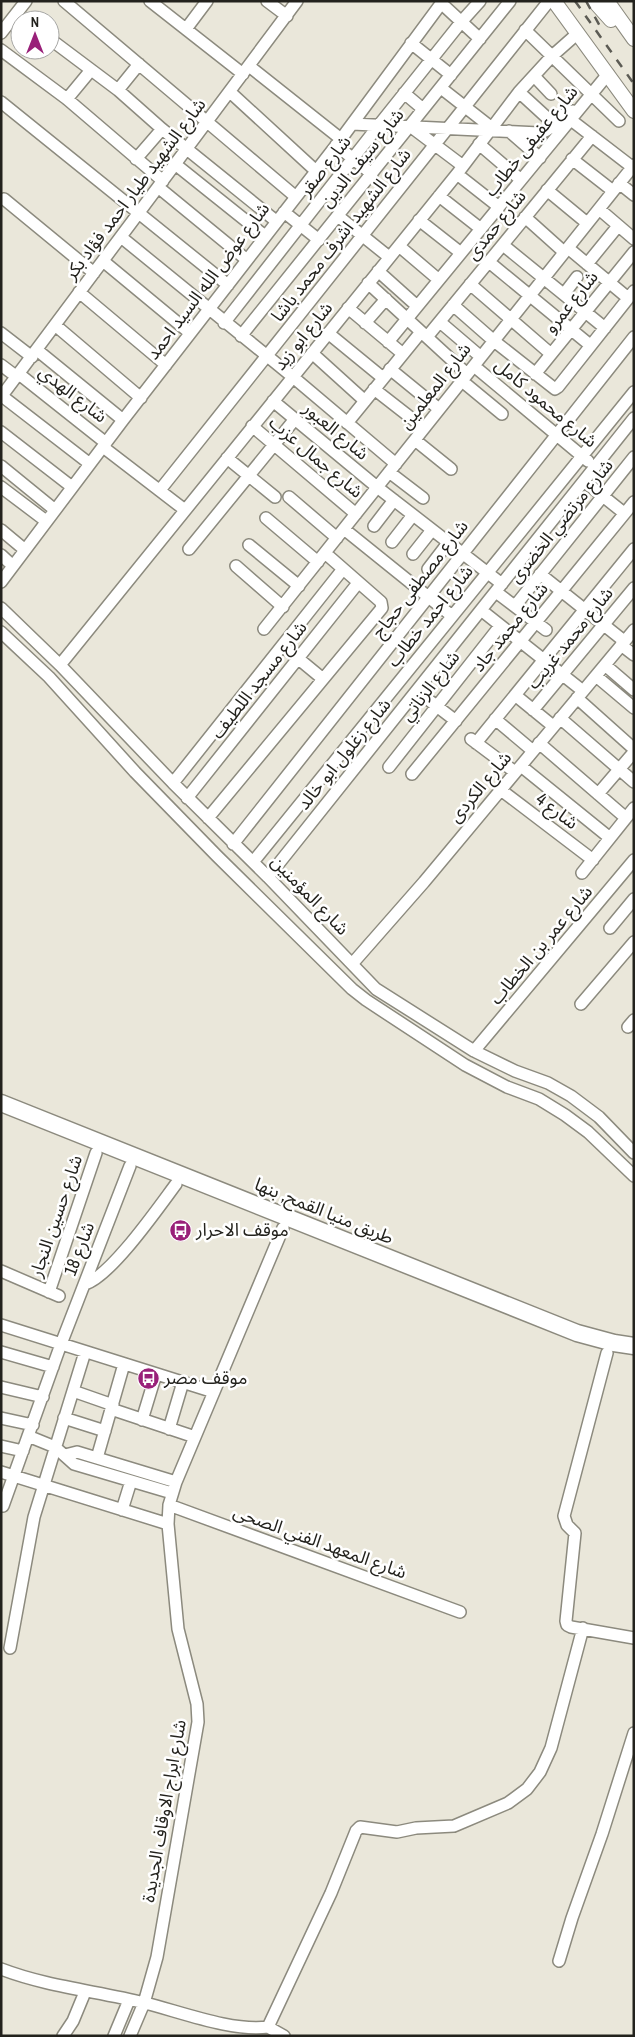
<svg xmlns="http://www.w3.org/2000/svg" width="635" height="2037" font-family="'Archivo Narrow','Noto Sans Arabic',sans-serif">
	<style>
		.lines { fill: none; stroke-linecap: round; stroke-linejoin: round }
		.minor-casing { stroke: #8c8a7e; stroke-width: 14 }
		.major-casing { stroke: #8c8a7e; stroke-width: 16 }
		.highway-casing { stroke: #8c8a7e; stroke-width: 19 }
		.minor { stroke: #fff; stroke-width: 11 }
		.major { stroke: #fff; stroke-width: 14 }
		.highway { stroke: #fff; stroke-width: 16 }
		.rail { stroke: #5c5b54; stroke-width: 2.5; stroke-dasharray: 9 9; stroke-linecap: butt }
		.labels { text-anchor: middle; stroke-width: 5; stroke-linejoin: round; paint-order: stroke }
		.street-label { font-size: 18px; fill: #23221d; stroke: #fff }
		.poi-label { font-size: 18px; fill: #23221d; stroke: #fff; text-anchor: start }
	</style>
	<rect width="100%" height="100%" fill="#eae7da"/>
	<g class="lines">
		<defs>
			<path id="minor" d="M64,1L296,197
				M150,1L243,74
				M267,1L287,16
				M441,3L480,39
				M186,29L207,1
				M525,30L619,121
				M1,33L26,1
				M50,39L118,90L162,129L276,221
				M411,43L451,75
				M1,50L67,99L163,181
				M249,66L341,139
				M534,76L551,94
				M441,88L492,128
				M118,90L139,64
				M230,92L316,171
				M519,92L555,125
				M404,93L423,109
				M67,99L91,70
				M1,102L228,285
				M571,120L632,167
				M352,124L539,133C554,131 559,112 573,111L576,113
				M410,126L463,166
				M509,131L540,158
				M479,144L521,180
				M336,145L372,174
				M136,159L162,129
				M572,159L613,191
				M175,164L265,236
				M457,174L499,207
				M619,183L634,195
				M158,187L247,260
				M547,190L587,223
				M439,196L481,229
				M4,199L94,273
				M599,209L634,239
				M284,212L319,240
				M338,216L389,257
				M525,217L564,252
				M419,220L461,253
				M121,237L293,377L396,464
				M503,245L605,328
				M399,246L439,280
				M568,248L628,298
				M103,261L190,333
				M489,262L590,345
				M587,264L618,226
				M378,271L417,306
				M368,283L467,374
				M470,284L551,354
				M79,292L166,365
				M564,294L577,277
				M453,305L494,341L555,389L558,387L634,291
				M348,308L403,354
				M440,322L481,357
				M224,323L379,125L462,21L480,1
				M365,323L386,299
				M55,325L141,398
				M1,333L32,357
				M328,333L383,378
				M241,336L510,1
				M427,337L592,136
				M388,342L608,74
				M37,350L123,420
				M312,353L365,401
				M1,365L17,377
				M474,366L588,461
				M390,369L439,409
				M19,374L106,443
				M535,374L634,252
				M462,381L502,414
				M374,389L424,428
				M2,396L90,464
				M1,397L297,1
				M273,401L377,487L502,584
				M347,423L421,332
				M252,426L356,514
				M1,432L72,487
				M415,440L451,469
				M103,447L185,510
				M227,458L275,497
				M1,466L55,510
				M389,472L423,498
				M584,481L624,513
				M1,487L46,521
				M160,490L549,1
				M289,497L337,538
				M266,518L318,562
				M374,526L394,500
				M344,529L452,616
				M1,530L25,550
				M392,542L413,515
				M249,545L299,586
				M189,549L295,419
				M413,554L432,530
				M1,555L13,566
				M236,566L283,607
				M428,569L448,543
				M540,574L624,641
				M1,582L123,420L341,139L443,1
				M496,592L546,630
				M515,606L634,457
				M1,608L60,665L173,783L268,877L376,989L474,1051L515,1071L548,1083L571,1096L599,1117L634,1153
				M481,610L583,691
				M264,629L634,165
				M1,632L49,677L135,772L217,856L352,989L366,1000L465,1065L507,1087L539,1099L565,1115L588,1132L634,1176
				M621,645L634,655
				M283,646L323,679
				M60,665L293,377L457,174L519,92L552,56L578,33
				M605,665L634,690
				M596,676L634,708
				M417,691L456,721
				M515,695L553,726
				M577,698L634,749
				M533,710L634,588
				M560,718L634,782
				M495,719L533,751
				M471,739L515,772
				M476,743L634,549
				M539,743L626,818
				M521,766L610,838
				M389,767L500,626
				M412,774L634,502
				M173,783L343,569
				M501,790L593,860
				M598,794L634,752
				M187,798L358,583
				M208,818L382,608L381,602L325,553
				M233,844L634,337
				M253,862L634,392
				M582,873L634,808
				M268,877L634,418
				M610,928L634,899
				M352,964L424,882L634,630
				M581,1004L634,942
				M628,1027L634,1020
				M474,1051L634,860
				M1,1271L59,1296
				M85,1284C111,1276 158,1208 176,1184
				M49,1292L96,1153
				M1,1325L214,1392
				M1,1352L53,1367
				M607,1353L564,1516L567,1525L575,1533L566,1621L567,1625L571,1627L634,1638
				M1,1387L43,1397
				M73,1391L113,1405
				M111,1409L195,1437
				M1,1418L33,1425
				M64,1418L105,1431
				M142,1420L156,1374
				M169,1429L183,1382
				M28,1436L55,1447L74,1464L172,1493
				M1,1446L23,1451
				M65,1455L77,1452L176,1482
				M97,1458L124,1364
				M1,1472L168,1524
				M169,1505L460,1612
				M3,1506L61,1344L130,1166
				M122,1510L131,1481
				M10,1648L34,1517L85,1352
				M559,1961L572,1918L602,1834L634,1733
				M1,1969C48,1987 97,1991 145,2003C181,2012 233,2032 268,2027
				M63,2036L73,2021L85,1992
				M114,2036L129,2000
				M130,2036L144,2003L157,1957L198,1722L197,1704L178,1629L168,1524L169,1505L176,1482L283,1228
				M284,2036L268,2027L331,1893L356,1831L360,1827L397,1832L416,1828L454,1826L508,1803L527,1789L540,1772L551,1748L583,1628"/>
			<path id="major" d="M554,1L634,111
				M594,1L611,20
				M607,1L634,39"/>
			<path id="highway" d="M1,1103L577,1333L614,1343L634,1346"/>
		</defs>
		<!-- minor casing -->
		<use href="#minor" class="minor-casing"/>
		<!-- major casing -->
		<use href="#major" class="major-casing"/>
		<!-- highway casing -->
		<use href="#highway" class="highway-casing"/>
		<!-- minor -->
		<use href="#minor" class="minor"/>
		<!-- major -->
		<use href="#major" class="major"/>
		<!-- highway -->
		<use href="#highway" class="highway"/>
		<!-- rail -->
		<path class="rail" d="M575,1L634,84
			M586,1L601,28"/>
	</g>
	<!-- icons -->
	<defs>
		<symbol id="bus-disc" viewBox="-11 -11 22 22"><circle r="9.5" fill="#992079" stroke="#fff"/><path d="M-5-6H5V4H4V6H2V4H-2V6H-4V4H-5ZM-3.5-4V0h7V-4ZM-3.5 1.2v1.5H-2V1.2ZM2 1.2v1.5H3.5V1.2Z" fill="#fff"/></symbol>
	</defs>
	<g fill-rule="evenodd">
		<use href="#bus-disc" x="168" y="1218" width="25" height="25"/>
		<use href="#bus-disc" x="136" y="1366" width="25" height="25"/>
	</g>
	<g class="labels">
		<!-- street labels -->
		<g class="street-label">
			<text transform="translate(531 141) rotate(-51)" y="6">شارع عفيفى خطاب</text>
			<text transform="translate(362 158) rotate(-51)" y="6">شارع سيف الدين</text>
			<text transform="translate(325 166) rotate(-52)" y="6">شارع صقر</text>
			<text transform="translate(135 189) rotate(-53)" y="6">شارع الشهيد طيار احمد فؤاد بكر</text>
			<text transform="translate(496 225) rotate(-51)" y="6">شارع حمدى</text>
			<text transform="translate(341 235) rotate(-52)" y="6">شارع الشهيد اشرف محمد باشا</text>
			<text transform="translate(208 281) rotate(-53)" y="6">شارع عوض الله السيد احمد</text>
			<text transform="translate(571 302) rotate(-51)" y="6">شارع عمرو</text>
			<text transform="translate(303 336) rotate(-51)" y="6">شارع ابو زيد</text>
			<text transform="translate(435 386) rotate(-52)" y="6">شارع المعلمين</text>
			<text transform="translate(73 394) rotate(38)" y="6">شارع الهدي</text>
			<text transform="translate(546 403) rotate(40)" y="6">شارع محمود كامل</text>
			<text transform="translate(336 431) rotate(40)" y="6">شارع العبور</text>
			<text transform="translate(316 457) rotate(40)" y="6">شارع جمال عزب</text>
			<text transform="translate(561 521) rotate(-51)" y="6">شارع مرتضي الخضرى</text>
			<text transform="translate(420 579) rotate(-52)" y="6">شارع مصطفى حجاج</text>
			<text transform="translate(430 616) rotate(-51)" y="6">شارع احمد خطاب</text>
			<text transform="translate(510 627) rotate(-51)" y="6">شارع محمد جاد</text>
			<text transform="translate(570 638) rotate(-51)" y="6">شارع محمد غريب</text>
			<text transform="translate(259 680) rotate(-52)" y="6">شارع مسجد اللطيف</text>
			<text transform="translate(430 686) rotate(-52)" y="6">شارع الزناتي</text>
			<text transform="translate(344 754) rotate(-51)" y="6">شارع زغلول ابو خالد</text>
			<text transform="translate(480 787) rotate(-50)" y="6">شارع الكردى</text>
			<text transform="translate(557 811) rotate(37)" y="6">شارع 4</text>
			<text transform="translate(310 895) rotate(46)" y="6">شارع المؤمنين</text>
			<text transform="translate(541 945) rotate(-50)" y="6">شارع عمر بن الخطاب</text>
			<text transform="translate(324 1211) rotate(22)" y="6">طريق منيا القمح, بنها</text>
			<text transform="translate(56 1216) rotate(-71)" y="6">شارع حسين النجار</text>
			<text transform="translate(79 1249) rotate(-69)" y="6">شارع 18</text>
			<text transform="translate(320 1542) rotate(20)" y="6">شارع المعهد الفني الصحى</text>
			<text transform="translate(164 1811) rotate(-80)" y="6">شارع ابراج الاوقاف الجديدة</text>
		</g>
		<!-- poi labels -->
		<g class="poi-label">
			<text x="196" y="1236">موقف الاحرار</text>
			<text x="164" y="1384">موقف مصر</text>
		</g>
	</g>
	<!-- border -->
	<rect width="635" height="2037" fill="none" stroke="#23221d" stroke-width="5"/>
	<!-- north arrow -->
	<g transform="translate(35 35)"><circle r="24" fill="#ffffff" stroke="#a7a7a5"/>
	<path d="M0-4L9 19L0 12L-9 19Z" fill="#992079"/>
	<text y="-8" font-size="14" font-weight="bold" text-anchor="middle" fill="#23221d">N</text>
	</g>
</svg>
